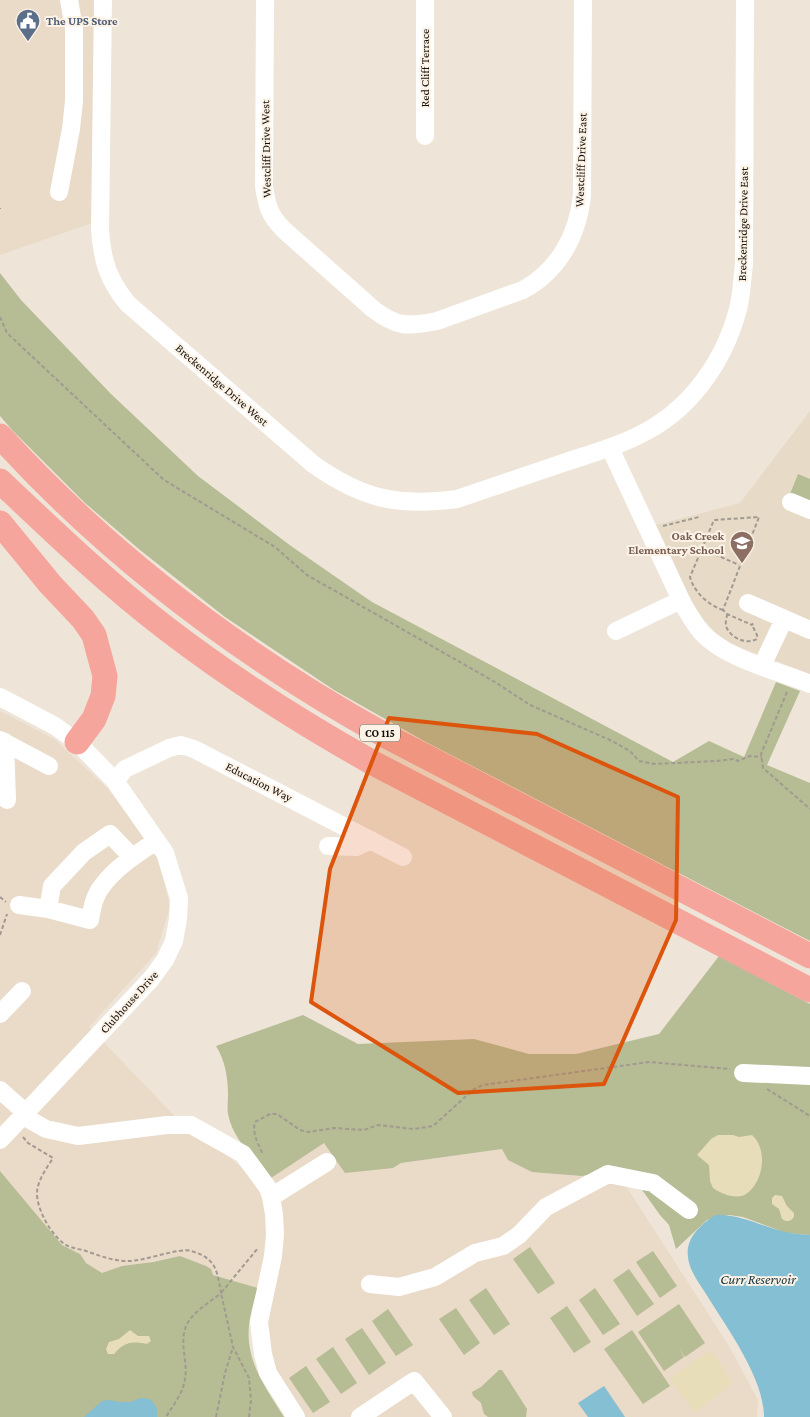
<svg xmlns="http://www.w3.org/2000/svg" width="810" height="1417" font-family="'Crimson Pro',serif">
	<style>
		.commercial { fill: #eadac8 }
		.built { fill: #e7dac7 }
		.green { fill: #b6bc94 }
		.sand { fill: #e7ddb8 }
		.water { fill: #84bfd3 }
		.lines { fill: none; stroke-linecap: round; stroke-linejoin: round }
		.path { stroke: #a19a90; stroke-width: 2; stroke-dasharray: 4 2.5; stroke-linecap: butt }
		.minor { stroke: #fff; stroke-width: 18 }
		.highway { stroke: #f6a59d; stroke-width: 25 }
		.marked { fill: #dd550c; fill-opacity: 0.2; stroke: #dd550c; stroke-width: 4; stroke-linejoin: round }
		.labels { text-anchor: middle; stroke-width: 4; stroke-linejoin: round; paint-order: stroke }
		.shield { fill: #fcf2e6; stroke: #58524c; stroke-width: 1 }
		.shield-label { font-size: 11px; font-weight: bold; fill: #110e0a }
		.service-label { font-size: 12px; font-weight: bold; fill: #4e5e75; stroke: #fcf2e6; text-anchor: start }
		.street-label { font-size: 12px; fill: #110e0a; stroke: #fcf2e6 }
		.education-label { font-size: 12px; font-weight: bold; fill: #785e54; stroke: #fcf2e6; text-anchor: end }
		.water-label { font-size: 14px; font-style: italic; fill: #15333c; stroke: #fcf2e6 }
	</style>
	<rect width="100%" height="100%" fill="#eee5d8"/>
	<!-- commercial -->
	<path class="commercial" d="M0,0H95L92,223L0,255Z
		M0,711L54,739L107,788L158,856L170,907L156,953L89,1027L190,1132L216,1145L248,1174L324,1142L393,1168L401,1163L502,1149L615,1169L729,1346L758,1400L757,1417H287L262,1379L253,1346L258,1288L213,1275L180,1256L117,1268L102,1273L86,1263L80,1254L62,1245L0,1171Z"/>
	<!-- built -->
	<path class="built" d="M810,411V674L729,643L714,631L704,620L692,603L656,525L740,503Z"/>
	<!-- green -->
	<path class="green" d="M0,273L21,300L111,394L198,476L291,546L372,602L673,762L709,741L744,757L776,682L800,691L767,765L810,783V941L424,741L334,690L225,617L140,550L85,503L13,431L0,416Z
		M798,474L810,479V502L790,494Z
		M719,956L810,1004V1235L786,1233L743,1217L729,1215L707,1220L676,1249L669,1225L660,1215L630,1173L615,1169L582,1176L532,1172L508,1160L502,1149L401,1163L393,1168L345,1173L324,1143L271,1178C255,1159 233,1140 228,1114C227,1108 228,1101 228,1094C228,1078 225,1060 216,1046L303,1015L358,1044L474,1039L529,1054H576L659,1034Z
		M0,1171L62,1245L80,1254L86,1263L102,1273L122,1266L153,1262L180,1256L206,1266L211,1269L213,1275L258,1288C255,1297 252,1308 250,1318C243,1358 264,1385 284,1417H0Z
		M530,1247L555,1283L538,1294L513,1259Z
		M653,1251L677,1286L660,1298L636,1262Z
		M629,1269L654,1304L637,1316L613,1280Z
		M486,1288L510,1324L494,1335L469,1300Z
		M595,1288L620,1324L603,1335L579,1300Z
		M679,1304L705,1343L685,1357L679,1349L684,1357L664,1371L638,1332Z
		M567,1306L591,1342L574,1353L550,1318Z
		M456,1308L480,1343L464,1355L439,1319Z
		M388,1309L413,1345L396,1356L372,1321Z
		M362,1328L386,1363L369,1375L345,1339Z
		M632,1330L670,1386L643,1404L604,1349Z
		M333,1347L357,1383L341,1394L316,1359Z
		M306,1366L330,1402L313,1413L289,1378Z
		M499,1370H502L527,1409L526,1417H488L484,1414L481,1403L473,1396L472,1392L481,1387Z"/>
	<!-- sand -->
	<path class="sand" d="M718,1135H733L739,1137L752,1135C768,1149 764,1182 746,1194C737,1200 721,1194 713,1188L710,1181L709,1165L697,1155L711,1139Z
		M775,1195L782,1196L787,1206L794,1213V1217C791,1222 786,1222 782,1219L779,1209L772,1204V1198Z
		M130,1330L138,1336H149L151,1341L147,1344C131,1341 125,1342 114,1354H108L106,1349L109,1342L119,1339Z
		M712,1350L732,1383L695,1413L670,1378Z"/>
	<!-- water -->
	<path class="water" d="M716,1215C742,1214 762,1227 786,1232C794,1234 802,1234 810,1235V1417H764C764,1378 727,1328 706,1294C699,1283 689,1270 688,1257C685,1238 702,1223 716,1215Z
		M604,1386L625,1417H588L578,1403Z
		M140,1398L150,1399C156,1405 158,1409 157,1417H84L102,1401L109,1400L120,1402H131Z"/>
	<g class="lines">
		<!-- path -->
		<path class="path" d="M0,209V208
			M0,317L7,333L164,480L275,547L307,575L495,682L530,705L610,740L630,751L639,761L655,764L716,761L734,759L738,761L750,756L762,757
			M663,526L699,517
			M703,549L739,565
			M723,610C708,605 694,592 690,577L714,520L759,517L723,610L727,614L752,625L754,622
			M727,614C727,618 725,623 726,626C730,638 746,645 757,639V635L752,625
			M787,692L761,754L763,768L810,809
			M0,897L6,902
			M0,935L7,914
			M767,1089L810,1116
			M23,1137L28,1143L53,1158C46,1169 38,1180 37,1192C36,1209 53,1239 68,1246C73,1248 78,1249 83,1250C98,1255 112,1261 127,1261C142,1262 180,1247 191,1251C216,1258 217,1270 221,1293C209,1303 189,1314 185,1329C180,1345 188,1363 185,1379C183,1394 173,1405 166,1417
			M262,1153C258,1142 252,1135 255,1122L270,1114H277L300,1130L308,1132L334,1128L364,1130L378,1125L414,1129L433,1126L474,1089L483,1085L649,1062L730,1069
			M216,1417L225,1373L233,1347
			M249,1417L251,1400L249,1378L233,1347L221,1293L258,1248"/>
		<!-- minor -->
		<path class="minor" d="M103,0L100,229C102,260 108,280 128,304L313,464C362,499 398,507 457,499C493,487 530,474 566,462C593,453 622,445 647,431C693,406 725,359 738,309C742,294 742,279 744,264L745,0
			M265,0L264,186C267,206 269,215 284,230L373,309C396,327 408,327 437,321L523,290C559,270 578,235 582,195L583,0
			M425,136V0
			M59,192L71,129L74,101V28L69,0
			M610,448L681,600C687,612 694,623 702,633C728,660 776,670 810,684
			M791,502L810,510
			M748,603L810,630
			M616,631L681,600
			M762,666L784,619
			M0,697L55,726L77,742L115,781L165,853L179,898L178,919L174,941L165,960L151,979L0,1140
			M0,740L49,766
			M5,742L7,800
			M115,781L125,769L169,748L181,745L194,749L403,857
			M328,846L356,847L371,840
			M19,905L48,909L90,920C92,908 94,896 102,886C115,868 138,853 156,841
			M48,909L52,886L84,852L110,834L132,857
			M0,1014L22,991
			M743,1073L810,1076
			M0,1090L26,1113
			M23,1116L46,1129L78,1136L167,1125H191L243,1154L268,1188L271,1197L274,1214L275,1235L273,1256L259,1322L263,1354L268,1373L296,1417
			M271,1197L327,1162
			M370,1284L399,1287L435,1277L475,1253L503,1246L519,1235L546,1207L608,1174L653,1183L689,1210
			M360,1417L414,1381L443,1417"/>
		<!-- highway -->
		<path class="highway" d="M0,436C110,557 245,658 388,737L810,956
			M0,481C54,532 108,584 167,629C232,679 302,723 373,763L810,990
			M0,523L50,584L83,619L94,635L105,676L103,696L94,719L77,742"/>
	</g>
	<!-- marked area -->
	<path class="marked" d="M389,718L537,734L678,797L676,920L604,1084L458,1093L311,1002L330,869Z"/>
	<!-- icons -->
	<defs>
		<symbol id="civic-pin" viewBox="-11 -11 22 30"><path d="M0 17L-7.5 6A9.5 9.5 0 1 1 7.5 6Z" fill="#5c6f8a" stroke="#fcf2e6"/><path d="M-.6-6.5H3V-4.5H.6V-3L4-1V1h2V6H-6V1h2V-1L-.6-3ZM-1.2 2.5V6h2.4V2.5Z" fill="#fff"/></symbol>
		<symbol id="school-pin" viewBox="-11 -11 22 30"><path d="M0 17L-7.5 6A9.5 9.5 0 1 1 7.5 6Z" fill="#8d6e63" stroke="#fcf2e6"/><path d="M0-5L7-2L0 1L-7-2ZM-4 1L0 2.5L4 1V4Q0 6-4 4Z" fill="#fff"/></symbol>
	</defs>
	<g fill-rule="evenodd">
		<use href="#civic-pin" x="14" y="7" width="28" height="38"/>
		<use href="#school-pin" x="728" y="529" width="28" height="38"/>
	</g>
	<g class="labels">
		<!-- shield labels -->
		<rect class="shield" x="360" y="724.5" width="40" height="17" rx="4"/>
		<g class="shield-label">
			<text x="380" y="737">CO 115</text>
		</g>
		<!-- service labels -->
		<g class="service-label">
			<text x="46" y="25">The UPS Store</text>
		</g>
		<!-- street labels -->
		<g class="street-label">
			<text transform="translate(425 68) rotate(-90)" y="4">Red Cliff Terrace</text>
			<text transform="translate(266 149) rotate(-91)" y="4">Westcliff Drive West</text>
			<text transform="translate(581 160) rotate(-88)" y="4">Westcliff Drive East</text>
			<text transform="translate(743 224) rotate(-89)" y="4">Breckenridge Drive East</text>
			<text transform="translate(222 385) rotate(41)" y="4">Breckenridge Drive West</text>
			<text transform="translate(259 782) rotate(27)" y="4">Education Way</text>
			<text transform="translate(129 1002) rotate(-48)" y="4">Clubhouse Drive</text>
		</g>
		<!-- education labels -->
		<g class="education-label">
			<text x="724" y="540">Oak Creek<tspan x="724" dy="14">Elementary School</tspan></text>
		</g>
		<!-- water labels -->
		<g class="water-label">
			<text x="758" y="1284">Curr Reservoir</text>
		</g>
	</g>
</svg>
